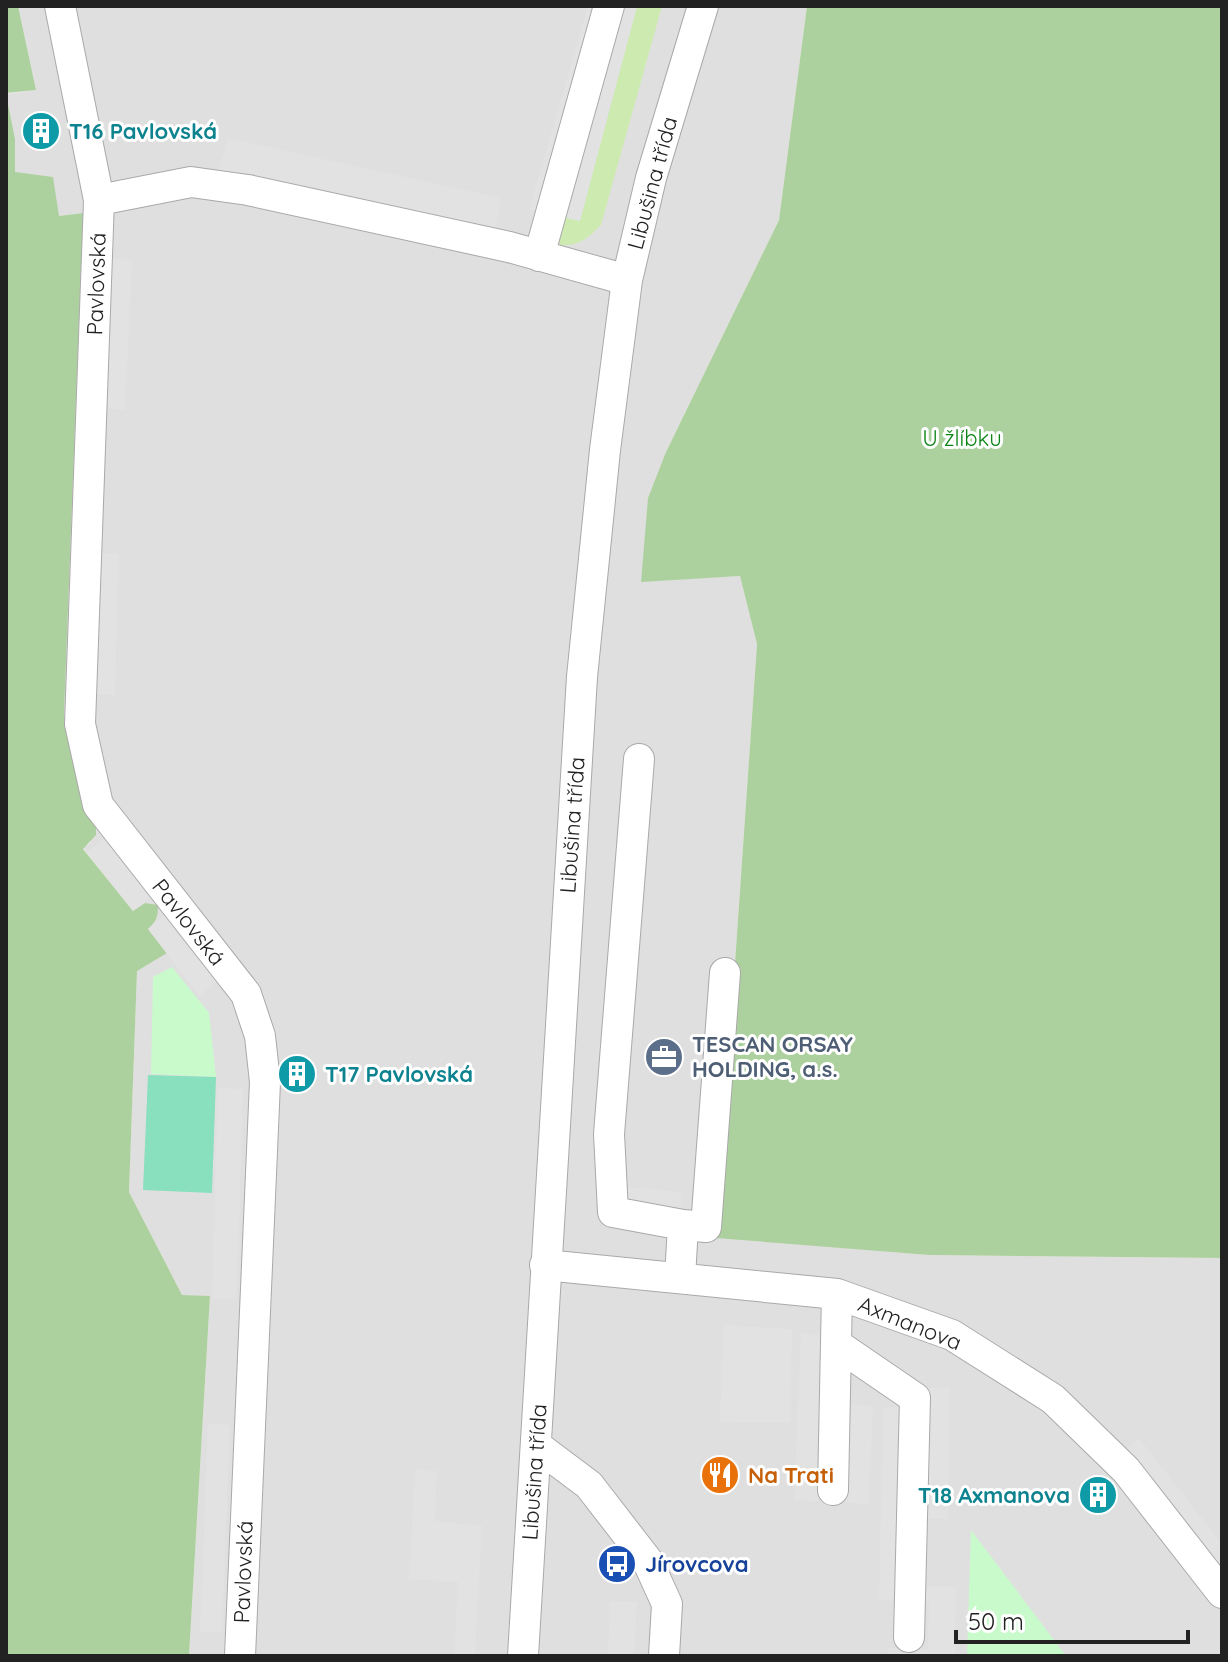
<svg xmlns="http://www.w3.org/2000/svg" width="1228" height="1662" font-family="Quicksand,sans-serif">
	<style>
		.residential { fill: #e0dfdf }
		.grass { fill: #cdebb0 }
		.forest { fill: #add19e }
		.park { fill: #c8facc }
		.pitch { fill: #88e0be }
		.parking { fill: #e2e2e2 }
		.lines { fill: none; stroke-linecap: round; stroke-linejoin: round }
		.minor-casing { stroke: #a9a9a9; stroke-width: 32 }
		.minor { stroke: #fff; stroke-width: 30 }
		.labels { text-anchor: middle; stroke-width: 6; stroke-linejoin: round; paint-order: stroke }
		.culture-label { font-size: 22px; font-weight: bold; fill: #0d838f; stroke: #fff; text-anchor: start }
		.street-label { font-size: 22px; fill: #222; stroke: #fff }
		.park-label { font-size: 22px; fill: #0c8416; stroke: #fff }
		.service-label { font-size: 22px; font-weight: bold; fill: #4e5e75; stroke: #fff; text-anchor: start }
		.food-label { font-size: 22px; font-weight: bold; fill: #c56008; stroke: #fff; text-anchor: start }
		.transit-label { font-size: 22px; font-weight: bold; fill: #164399; stroke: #fff; text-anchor: start }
	</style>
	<rect width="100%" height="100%" fill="#f2efe9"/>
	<!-- residential -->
	<path class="residential" d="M18,6H807L779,220L666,452L641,581L740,576L757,644L716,1237L929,1255L1222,1258V1656H189L210,1297L182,1295L129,1192L137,970L148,929L155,922L158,915L133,911L83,848L91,842V817L82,805L64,715L82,213L59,216L15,172V139L6,94L36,90Z"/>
	<!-- grass -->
	<path class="grass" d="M637,6H662L601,225C590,236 579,247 561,245L554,238V215L580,220Z"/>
	<!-- forest -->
	<path class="forest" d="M6,6H18L36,90L6,93Z
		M807,6H1222V1258L929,1255L716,1238L757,644L740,576L641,582L648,498L666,452L779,220Z
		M6,94L15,139V172L53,177L59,216L83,213L64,715L82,805L96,826V835L83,849L133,911L145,903L158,905C158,917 157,921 148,929L167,953L137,971L129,1192L182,1295L210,1296L189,1656H6Z"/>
	<!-- park -->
	<path class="park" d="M172,967L209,1013L216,1077L151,1074L153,977Z
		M971,1530L1066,1656H967Z"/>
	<!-- pitch -->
	<path class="pitch" d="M148,1075L216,1077L212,1193L143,1190Z"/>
	<!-- parking -->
	<path class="parking" d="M588,6H637L580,221L529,210Z
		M228,138L501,198L495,235L217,174Z
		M109,258L132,260L125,410L102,408Z
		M94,553L119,554L115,695L91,694Z
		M107,837L153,896L133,911L87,852Z
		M166,914L218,981L199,996L148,929Z
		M218,1088L243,1089L237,1299L212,1298Z
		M628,1187L682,1192L680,1210L627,1206Z
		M723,1325L792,1329L790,1423L720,1422Z
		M801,1333L822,1335L823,1403L873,1406L869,1504L794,1500Z
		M927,1388L950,1389L948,1519L904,1518L903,1586L956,1587L955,1656H888V1648L928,1649L929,1602L879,1600L883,1407L926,1408Z
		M208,1424L230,1425L222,1633L200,1632Z
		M1139,1438L1222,1544V1583L1122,1454Z
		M415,1469L437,1471L435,1521L482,1526L475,1656H454L458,1582L409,1579Z
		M610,1601L637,1602L634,1656H608Z"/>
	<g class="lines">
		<defs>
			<path id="minor" d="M60,6L99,200L191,182L248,190L509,247L627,280
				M99,200L80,724L98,805L246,994L260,1036L265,1082L240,1656
				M539,256L609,6
				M639,759L609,1134L613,1212L683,1225L680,1278
				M683,1225L706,1227L725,973
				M545,1265L837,1294L952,1335L1053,1399L1126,1470L1222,1593
				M836,1344L915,1398L909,1637
				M537,1446L589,1485L647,1560L667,1604L664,1656
				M833,1490L837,1294
				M523,1656L582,677L605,450L627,280L651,178L703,6"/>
		</defs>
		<!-- minor casing -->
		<use href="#minor" class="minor-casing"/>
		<!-- minor -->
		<use href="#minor" class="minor"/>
	</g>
	<!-- icons -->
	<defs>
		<symbol id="building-disc" viewBox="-11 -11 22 22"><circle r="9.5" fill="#0f9aa8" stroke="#fff"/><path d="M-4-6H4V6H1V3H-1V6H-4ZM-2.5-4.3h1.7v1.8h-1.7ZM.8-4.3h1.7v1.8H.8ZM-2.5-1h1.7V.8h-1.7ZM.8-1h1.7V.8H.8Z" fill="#fff"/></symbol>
		<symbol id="office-disc" viewBox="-11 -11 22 22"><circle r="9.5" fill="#5c6f8a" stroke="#fff"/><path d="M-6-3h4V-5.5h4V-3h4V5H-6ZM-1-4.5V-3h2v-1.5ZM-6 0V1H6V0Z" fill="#fff"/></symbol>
		<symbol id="restaurant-disc" viewBox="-11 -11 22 22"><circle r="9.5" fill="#e8710a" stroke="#fff"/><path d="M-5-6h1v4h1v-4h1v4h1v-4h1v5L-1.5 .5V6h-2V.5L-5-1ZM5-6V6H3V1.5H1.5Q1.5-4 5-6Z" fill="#fff"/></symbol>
		<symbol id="bus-disc" viewBox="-11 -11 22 22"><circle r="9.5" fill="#1a4fb4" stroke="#fff"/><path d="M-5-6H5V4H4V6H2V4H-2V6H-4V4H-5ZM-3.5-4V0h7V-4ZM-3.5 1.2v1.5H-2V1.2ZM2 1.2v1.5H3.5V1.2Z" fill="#fff"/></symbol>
	</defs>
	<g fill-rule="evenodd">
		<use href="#building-disc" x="19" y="109" width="44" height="44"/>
		<use href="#office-disc" x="642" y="1035" width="44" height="44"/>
		<use href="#building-disc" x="275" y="1052" width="44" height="44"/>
		<use href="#restaurant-disc" x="698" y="1453" width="44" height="44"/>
		<use href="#building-disc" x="1076" y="1473" width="44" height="44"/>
		<use href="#bus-disc" x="595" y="1542" width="44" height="44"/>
	</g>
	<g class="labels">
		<!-- culture labels -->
		<g class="culture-label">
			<text x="69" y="139">T16 Pavlovská</text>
			<text x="325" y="1082">T17 Pavlovská</text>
			<text x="1070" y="1503" text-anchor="end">T18 Axmanova</text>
		</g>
		<!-- street labels -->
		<g class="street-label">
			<text transform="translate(652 183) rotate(-75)" y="8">Libušina třída</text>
			<text transform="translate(96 284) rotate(-88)" y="8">Pavlovská</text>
			<text transform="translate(572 825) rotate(-86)" y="8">Libušina třída</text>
			<text transform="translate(189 922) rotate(52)" y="8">Pavlovská</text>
			<text transform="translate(910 1323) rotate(22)" y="8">Axmanova</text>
			<text transform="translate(534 1472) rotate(-86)" y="8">Libušina třída</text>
			<text transform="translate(243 1572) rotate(-88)" y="8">Pavlovská</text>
		</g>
		<!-- park labels -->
		<g class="park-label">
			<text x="962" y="446">U žlíbku</text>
		</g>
		<!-- service labels -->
		<g class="service-label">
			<text x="692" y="1052">TESCAN ORSAY<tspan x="692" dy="25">HOLDING, a.s.</tspan></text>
		</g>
		<!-- food labels -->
		<g class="food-label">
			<text x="748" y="1483">Na Trati</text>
		</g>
		<!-- transit labels -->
		<g class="transit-label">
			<text x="645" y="1572">Jírovcova</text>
		</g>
	</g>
	<!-- border -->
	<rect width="1228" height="1662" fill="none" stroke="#222222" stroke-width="16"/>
	<!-- scale -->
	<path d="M956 1630v12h232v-12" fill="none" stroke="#222222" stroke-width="4"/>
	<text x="968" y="1630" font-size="24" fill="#222222" stroke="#ffffff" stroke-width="6" paint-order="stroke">50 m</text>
</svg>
